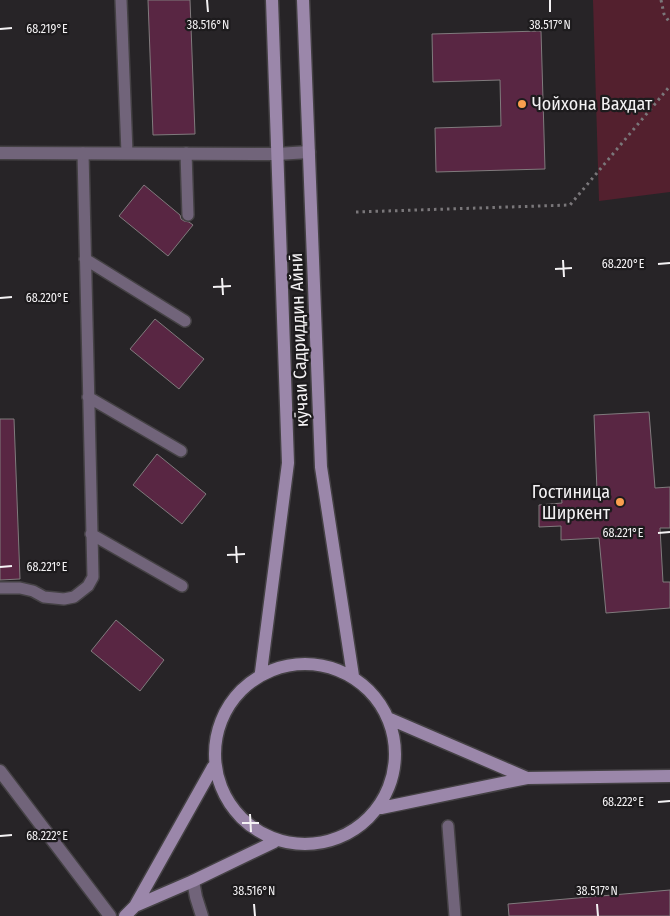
<svg xmlns="http://www.w3.org/2000/svg" width="670" height="916" font-family="'Fira Sans Condensed',sans-serif">
	<style>
		.green { fill: #53202e }
		.building { fill: #592643; stroke: #807b7d }
		.lines { fill: none; stroke-linecap: round; stroke-linejoin: round }
		.lane-casing { stroke: #444144; stroke-width: 14 }
		.street-casing { stroke: #444144; stroke-width: 15 }
		.secondary-casing { stroke: #444144; stroke-width: 15 }
		.path { stroke: #7a777a; stroke-width: 3; stroke-dasharray: 2.5 4; stroke-linecap: butt }
		.lane { stroke: #71647a; stroke-width: 11 }
		.street { stroke: #71647a; stroke-width: 12 }
		.secondary { stroke: #9b87aa; stroke-width: 12 }
		.ticks { fill: none; stroke: #f4f2f4; stroke-width: 2 }
		.poi-dot { fill: #fa9f4e; stroke: #1d1b1d; stroke-width: 2 }
		.labels { text-anchor: middle; stroke-width: 4.5; stroke-linejoin: round; paint-order: stroke }
		.poi-label { font-size: 18px; fill: #f4f2f4; stroke: #1d1b1d; text-anchor: start }
		.street-label { font-size: 18px; fill: #f4f2f4; stroke: #1d1b1d }
		.ticks-label { font-size: 12px; text-anchor: middle; fill: #f4f2f4; stroke: #1d1b1d; stroke-width: 4.5; stroke-linejoin: round; paint-order: stroke }
	</style>
	<rect width="100%" height="100%" fill="#272427"/>
	<!-- green -->
	<path class="green" d="M593,0H670V192L599,201Z"/>
	<!-- building -->
	<path class="building" d="M148,0H190L195,134L153,135Z
		M541,31L545,169L436,172L435,128L501,126L500,80L433,82L432,34Z
		M144,185L180,215L181,219L184,221L189,222L193,225L168,256L119,216Z
		M155,319L204,359L179,389L130,349Z
		M649,412L655,488L670,487V528H660L663,582H670V608L606,613L599,538L561,540V526L539,527V505L562,503L561,493L597,491L594,415Z
		M0,419H14L20,579L0,580Z
		M157,454L206,494L182,524L133,485Z
		M116,620L164,660L140,691L91,651Z
		M670,890V916H509L508,904Z"/>
	<g class="lines">
		<defs>
			<path id="lane" d="M121,0L127,153
				M186,153L188,215
				M85,259L185,321
				M88,397L181,451
				M91,534L182,586
				M0,588H20L33,591L44,597L64,599L74,597L88,586L93,577L83,153
				M448,826L455,916"/>
			<path id="street" d="M0,153L277,154L309,152
				M0,771L110,916
				M193,881L196,897L202,916"/>
			<path id="secondary" d="M303,0L321,467L353,676
				M215 754a90 90 0 1 1 180 0a90 90 0 1 1-180 0Z
				M261,672L288,463L272,0
				M213,767L135,906L193,881L274,842
				M527,778L670,776
				M381,808L527,778L390,719
				M125,916L135,906"/>
		</defs>
		<!-- lane casing -->
		<use href="#lane" class="lane-casing"/>
		<!-- street casing -->
		<use href="#street" class="street-casing"/>
		<!-- secondary casing -->
		<use href="#secondary" class="secondary-casing"/>
		<!-- path -->
		<path class="path" d="M661,0L664,14L670,23
			M356,212L570,205L670,86"/>
		<!-- lane -->
		<use href="#lane" class="lane"/>
		<!-- street -->
		<use href="#street" class="street"/>
		<!-- secondary -->
		<use href="#secondary" class="secondary"/>
	</g>
	<!-- ticks -->
	<path class="ticks" d="M207,0L208,12M550,0V12M0,29L12,28M563,260L564,277M658,264L670,263M555,269L572,268M222,278L223,295M213,287L231,286M0,298L12,297M658,533L670,532M236,546L237,563M227,555L245,554M0,567L12,566M658,802L670,801M250,814L251,832M242,823H259M0,836L12,835M254,904L255,916M597,904L598,916"/>
	<!-- markers -->
	<g class="poi-dot">
		<circle cx="522" cy="104" r="5"/>
		<circle cx="620" cy="502" r="5"/>
	</g>
	<g class="labels">
		<!-- poi labels -->
		<g class="poi-label">
			<text x="532" y="110">Чойхона Вахдат</text>
			<text x="610" y="498" text-anchor="end">Гостиница<tspan x="610" dy="21">Ширкент</tspan></text>
		</g>
		<!-- street labels -->
		<g class="street-label">
			<text transform="translate(299 340) rotate(-92)" y="6">кӯчаи Садриддин Айнӣ</text>
		</g>
	</g>
	<g class="ticks-label">
		<text x="208" y="29">38.516°N</text>
		<text x="550" y="29">38.517°N</text>
		<text x="47" y="33">68.219°E</text>
		<text x="623" y="268">68.220°E</text>
		<text x="47" y="302">68.220°E</text>
		<text x="623" y="537">68.221°E</text>
		<text x="47" y="571">68.221°E</text>
		<text x="623" y="806">68.222°E</text>
		<text x="47" y="840">68.222°E</text>
		<text x="254" y="895">38.516°N</text>
		<text x="597" y="895">38.517°N</text>
	</g>
</svg>
